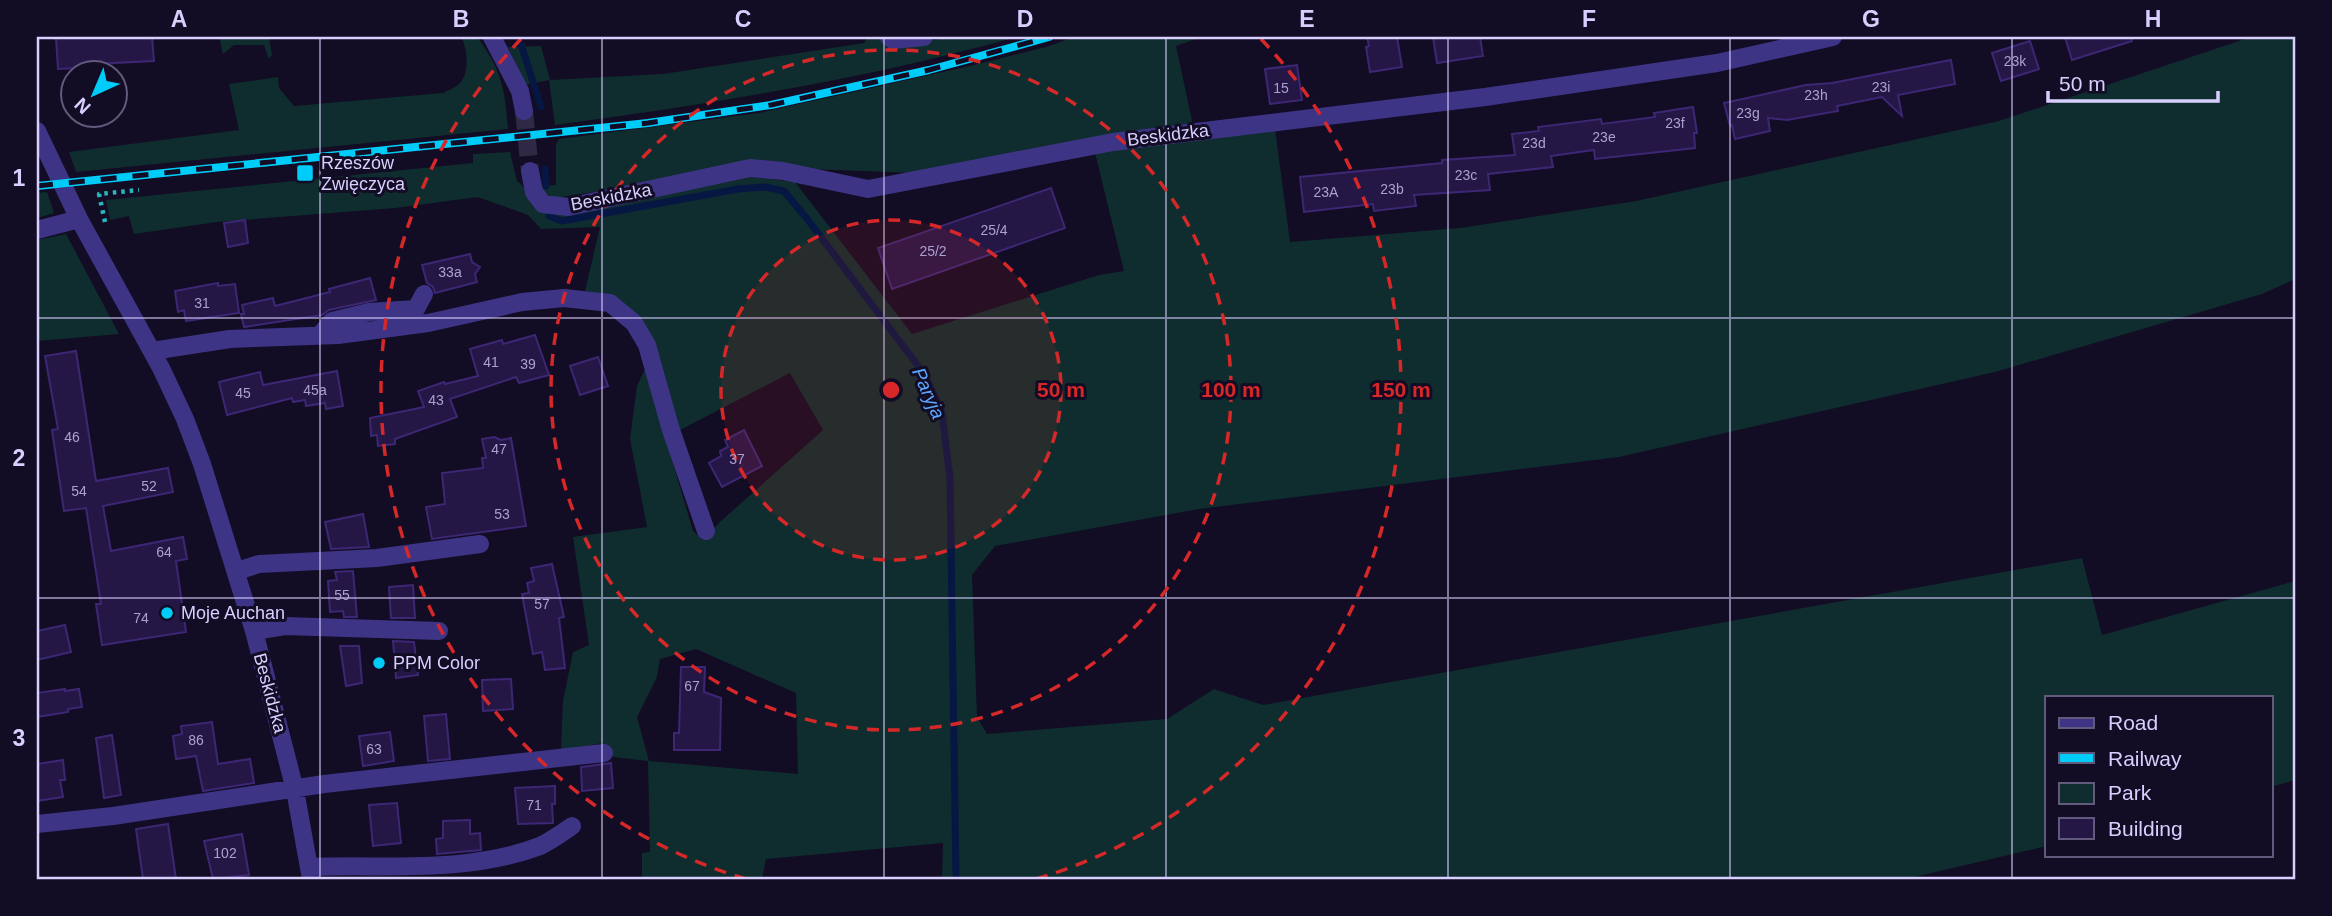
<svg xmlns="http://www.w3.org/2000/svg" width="2332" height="916" font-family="Arial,sans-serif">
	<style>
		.green { fill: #0f2d2e; fill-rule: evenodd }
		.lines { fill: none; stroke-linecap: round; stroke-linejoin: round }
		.stream { stroke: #061743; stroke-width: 7 }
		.building { fill: #241746; stroke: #3d2774; stroke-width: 2 }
		.minor-tunnel { stroke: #302945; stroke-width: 18; stroke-dasharray: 18 9; stroke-linecap: butt }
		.path { stroke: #25b9bd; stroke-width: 4.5; stroke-dasharray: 3.5 5; stroke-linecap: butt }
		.minor { stroke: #3e3486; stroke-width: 18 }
		.rail-casing { stroke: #00ccfa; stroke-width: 8 }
		.rail { stroke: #120c24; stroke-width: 5; stroke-dasharray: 16; stroke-linecap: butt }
		.grid { fill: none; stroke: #d8cfff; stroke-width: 2; stroke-opacity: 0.55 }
		.ring { fill: none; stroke: #d62828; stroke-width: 3.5; stroke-dasharray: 12 9 }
		.poi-dot { fill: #00ccfa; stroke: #120c24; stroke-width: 2.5 }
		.labels { text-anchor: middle; stroke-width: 6; stroke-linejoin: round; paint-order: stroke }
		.number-label { font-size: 14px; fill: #aba1d1 }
		.street-label { font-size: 18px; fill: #d8cfff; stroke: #120c24 }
		.poi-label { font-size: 18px; fill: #d8cfff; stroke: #120c24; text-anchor: start }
		.water-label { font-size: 19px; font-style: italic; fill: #5da6ff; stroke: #120c24 }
		.centre { fill: #d62828; stroke: #120c24; stroke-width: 3.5 }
		.ring-label { font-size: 21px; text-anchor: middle; font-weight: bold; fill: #d62828; stroke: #120c24; stroke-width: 6; stroke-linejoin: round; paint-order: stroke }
		.neatline { fill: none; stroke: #d8cfff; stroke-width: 2.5 }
		.grid-label { font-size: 23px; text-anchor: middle; font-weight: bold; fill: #d8cfff }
	</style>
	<rect width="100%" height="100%" fill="#120c24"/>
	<!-- green -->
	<path class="green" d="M219,37H269L272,55L269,59L264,45H234L223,54Z
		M461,37H477C502,70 505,90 508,129L76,172L69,152L239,130L229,84L278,77L279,88L294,106L443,93C447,91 454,88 458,85C470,75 468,49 461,37Z
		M868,37H878L892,47L952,37H1017C866,79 712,104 555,125L549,80L526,85L508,47L541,46L550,80L663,74L864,43Z
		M1074,37H1201L1176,46L1193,125L916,173L810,169L640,185L555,198L543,192L541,186L556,185V144L559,139L759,113L974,65L1046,47Z
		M2251,37H2295V279L2262,294L1995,372L1619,457L1199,509L995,546L972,575L977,717L987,734L1167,719L1214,689L1263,705L2082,558L2102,635L2295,581V780L2271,787V697H2047V846L1906,879H942L943,843L766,859L762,879H642V853L650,852L648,761L613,757L602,743L561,751L563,701L573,652L589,645L573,537L647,527L630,439L637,386L645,369L693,531L703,540L720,522L823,430L790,373L680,430L660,358L644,323L619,299L585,291L600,227L541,229L528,215L478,197L395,208L217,222L134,234L129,216L110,220L106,200L473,163V154L510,152L517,181C530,190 527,203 538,210C545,214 560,213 568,213L751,177L795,182L912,334L1099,275L1124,271L1095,153L1275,129L1290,242L1460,228L1636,201L1999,121ZM696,649L796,693L798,774L649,761L637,717L657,677L660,659Z
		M47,192L54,213L37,218V193Z
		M66,234L119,334L37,341V240Z"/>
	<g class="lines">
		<!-- stream -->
		<path class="stream" d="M521,44L541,107
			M545,169L546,186
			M549,216L562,221L738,189L765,187L784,191L808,220L925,375L942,413L950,478L956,879"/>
	</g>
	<!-- building -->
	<path class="building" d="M79,37H152L154,61L94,64V67L58,69L56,38Z
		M1367,37H1397L1402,67L1370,72L1366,47L1369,46Z
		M1433,37H1480L1483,56L1437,63Z
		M2065,37H2131L2132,41L2072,60Z
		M2030,41L2039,69L2001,81L1992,53Z
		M1951,60L1955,84L1898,95L1902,116L1882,97L1837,106L1838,111L1787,120L1768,118L1770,131L1735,139L1732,125L1730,126L1724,103L1806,85L1832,83Z
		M1297,65L1302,100L1270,104L1265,69Z
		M1693,107L1697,133H1694L1695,148L1595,159L1594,150L1551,156L1553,167L1488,174L1490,190L1414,195L1416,206L1374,211L1373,204L1304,212L1300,177L1442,163V160L1515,155L1512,134L1539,131L1538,127L1601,119L1602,124L1655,117L1654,113Z
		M1051,188L1065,228L892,289L878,248Z
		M245,220L248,243L228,247L224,223Z
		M470,254L472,262L480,267L475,274L477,282L435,293L433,287L427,283L422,265Z
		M370,278L376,300L329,310L322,315L244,327L241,314H244L242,305L273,298L275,306L330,292L329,289Z
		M218,283V286L235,284L239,313L186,321L184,310L178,312L175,291Z
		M535,335L549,375L519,383L516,377L450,399L457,417L395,439V444L378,446L377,435L371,436L370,418L424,407L418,391L444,382L445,384L478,376L470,349L502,340L503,344Z
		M76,351L96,481L168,468L173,492L103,506L111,551L183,537L187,559L176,561L186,632L102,645L96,604H101L86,508L64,511L52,430L58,429L45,356Z
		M598,357L608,386L580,395L570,366Z
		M337,371L343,406L326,409L325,403L306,406L305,400L293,402L292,398L227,415L219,382L260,372L263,385Z
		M744,430L762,466L722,487L709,463L721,456L720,451L728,447L725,440Z
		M494,437L501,440L511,438L526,526L432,539L426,507L445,504L442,473L483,468L482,458H486L482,439Z
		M363,514L369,547L331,549L325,522Z
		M552,564L564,617L559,618L565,668L545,670L542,652L533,654L522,594L529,593L527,583L534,581L531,568Z
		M353,571L357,617H344L343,611L330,612L328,581L337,580L335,572Z
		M413,585L415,618H391L389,587Z
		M65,625L71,652L37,660V631Z
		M393,641L414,642L418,675L396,678Z
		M340,646H359L362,683L346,686Z
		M681,667H705L704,692L721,698L720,750H674V733H679Z
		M511,679L513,709L483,711L482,680Z
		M65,689V691L79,689L82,707L68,709V712L37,717V693Z
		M446,714L450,759L428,761L424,716Z
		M212,722L218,764L250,759L254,783L203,791L196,756L176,759L173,736L182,734L181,726Z
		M390,732L394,761L363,766L359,736Z
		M112,735L121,795L104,798L96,738Z
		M63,760L65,780H60L63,797L37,801V764Z
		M611,763L613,788L582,791L581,767Z
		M555,786V804H552L553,823L518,824L515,788Z
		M397,803L401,843L373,846L369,805Z
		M470,820V834L480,833L481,850L437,854L436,839L443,838V821Z
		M168,824L176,879H143L136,829Z
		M242,834L249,875L213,879L204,841Z"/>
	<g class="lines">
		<!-- minor-tunnel -->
		<path class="minor-tunnel" d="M524,111L530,171"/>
		<!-- path -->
		<path class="path" d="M105,222L99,194L139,190"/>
		<!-- minor -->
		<path class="minor" d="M492,37L520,91L524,111
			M889,37L893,40L924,37
			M37,131L79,219L161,368L185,419L202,464L254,631L295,790L311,879
			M530,171L534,192L543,204L568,207L750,168L783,171L868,189L1113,142L1485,97L1717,63L1833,37
			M37,230L79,219
			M319,336L332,321L369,312L416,309L424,294
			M152,351L230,339L338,335L428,323L522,302L564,298L610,303L634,323L647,345L671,430L706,531
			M237,571L259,564L377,558L480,544
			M254,631L285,626L439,631
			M37,824L113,816L324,784L604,753
			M309,867C385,864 467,874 540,846C551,841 562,833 572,826"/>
		<defs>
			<path id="rail" d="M37,186L648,123L771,105L929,70L1049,37"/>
		</defs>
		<!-- rail casing -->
		<use href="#rail" class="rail-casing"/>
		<!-- rail -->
		<use href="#rail" class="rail"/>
	</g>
	<!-- grid -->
	<path class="grid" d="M320,37V879M602,37V879M884,37V879M1166,37V879M1448,37V879M1730,37V879M2012,37V879M37,318H2295M37,598H2295"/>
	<!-- distance rings -->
	<circle cx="891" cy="390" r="170" fill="#d62828" fill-opacity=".12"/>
	<g class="ring">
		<circle cx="891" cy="390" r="170"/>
		<circle cx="891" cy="390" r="340"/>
		<path d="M746 879A510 510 0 0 1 521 39M1261 39A510 510 0 0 1 1036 879"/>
	</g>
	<!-- markers -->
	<g class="poi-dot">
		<rect x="296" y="164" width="18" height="18" rx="3.5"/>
		<circle cx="167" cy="613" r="7"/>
		<circle cx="379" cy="663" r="7"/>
	</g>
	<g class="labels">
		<!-- number labels -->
		<g class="number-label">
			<text x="2015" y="66">23k</text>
			<text x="1881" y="92">23i</text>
			<text x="1281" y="93">15</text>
			<text x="1816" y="100">23h</text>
			<text x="1748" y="118">23g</text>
			<text x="1675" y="128">23f</text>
			<text x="1604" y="142">23e</text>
			<text x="1534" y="148">23d</text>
			<text x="1466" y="180">23c</text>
			<text x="1392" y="194">23b</text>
			<text x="1326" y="197">23A</text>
			<text x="994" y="235">25/4</text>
			<text x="933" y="256">25/2</text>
			<text x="450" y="277">33a</text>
			<text x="202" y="308">31</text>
			<text x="491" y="367">41</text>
			<text x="528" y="369">39</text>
			<text x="315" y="395">45a</text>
			<text x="243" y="398">45</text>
			<text x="436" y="405">43</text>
			<text x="72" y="442">46</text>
			<text x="499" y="454">47</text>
			<text x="737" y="464">37</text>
			<text x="149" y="491">52</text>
			<text x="79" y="496">54</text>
			<text x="502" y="519">53</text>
			<text x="164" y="557">64</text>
			<text x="342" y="600">55</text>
			<text x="542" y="609">57</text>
			<text x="141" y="623">74</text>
			<text x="692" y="691">67</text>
			<text x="196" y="745">86</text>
			<text x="374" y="754">63</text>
			<text x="534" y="810">71</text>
			<text x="225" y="858">102</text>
		</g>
		<!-- street labels -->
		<g class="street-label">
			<text transform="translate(1168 135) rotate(-7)" y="6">Beskidzka</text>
			<text transform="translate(611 197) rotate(-11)" y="6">Beskidzka</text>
			<text transform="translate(270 693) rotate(75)" y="6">Beskidzka</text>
		</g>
		<!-- poi labels -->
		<g class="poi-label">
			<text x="321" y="169">Rzeszów<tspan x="321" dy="21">Zwięczyca</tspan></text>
			<text x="181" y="619">Moje Auchan</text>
			<text x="393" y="669">PPM Color</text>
		</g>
		<!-- water labels -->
		<g class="water-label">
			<text transform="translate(929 393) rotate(66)" y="7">Paryja</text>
		</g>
	</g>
	<circle cx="891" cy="390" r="10" class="centre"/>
	<g class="ring-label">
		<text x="1061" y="397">50 m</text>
		<text x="1231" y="397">100 m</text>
		<text x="1401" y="397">150 m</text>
	</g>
	<!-- border -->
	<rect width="2332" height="916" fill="none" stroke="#120c24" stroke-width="77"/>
	<!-- legend -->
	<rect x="2045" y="696" width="228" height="161" fill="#120c24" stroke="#615a7c" stroke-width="2"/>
	<rect x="2059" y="718" width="35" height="10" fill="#3e3486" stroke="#615a7c" stroke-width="2"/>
	<text x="2108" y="730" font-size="21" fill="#d8cfff">Road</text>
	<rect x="2059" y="753" width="35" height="10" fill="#00ccfa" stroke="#615a7c" stroke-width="2"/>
	<text x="2108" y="766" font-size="21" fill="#d8cfff">Railway</text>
	<rect x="2059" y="783" width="35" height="21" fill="#0f2d2e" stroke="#615a7c" stroke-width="2"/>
	<text x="2108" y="800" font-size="21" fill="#d8cfff">Park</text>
	<rect x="2059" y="818" width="35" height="21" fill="#241746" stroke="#615a7c" stroke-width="2"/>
	<text x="2108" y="836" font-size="21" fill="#d8cfff">Building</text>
	<!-- north arrow -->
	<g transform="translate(94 94) rotate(224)"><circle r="33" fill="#120c24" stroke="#615a7c" stroke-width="2"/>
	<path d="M0-5L12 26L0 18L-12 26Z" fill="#00ccfa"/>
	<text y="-10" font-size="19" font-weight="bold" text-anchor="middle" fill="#d8cfff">N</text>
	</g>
	<!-- scale -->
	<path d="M2048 91v10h170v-10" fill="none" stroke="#d8cfff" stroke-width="3.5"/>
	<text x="2059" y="91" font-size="21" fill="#d8cfff" stroke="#120c24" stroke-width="5" paint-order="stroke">50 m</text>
	<rect x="38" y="38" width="2256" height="840" class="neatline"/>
	<g class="grid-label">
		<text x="179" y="27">A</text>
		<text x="461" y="27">B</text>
		<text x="743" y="27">C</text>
		<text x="1025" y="27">D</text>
		<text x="1307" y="27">E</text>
		<text x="1589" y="27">F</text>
		<text x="1871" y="27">G</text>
		<text x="2153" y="27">H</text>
		<text x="19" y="186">1</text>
		<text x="19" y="466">2</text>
		<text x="19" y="746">3</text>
	</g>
</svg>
